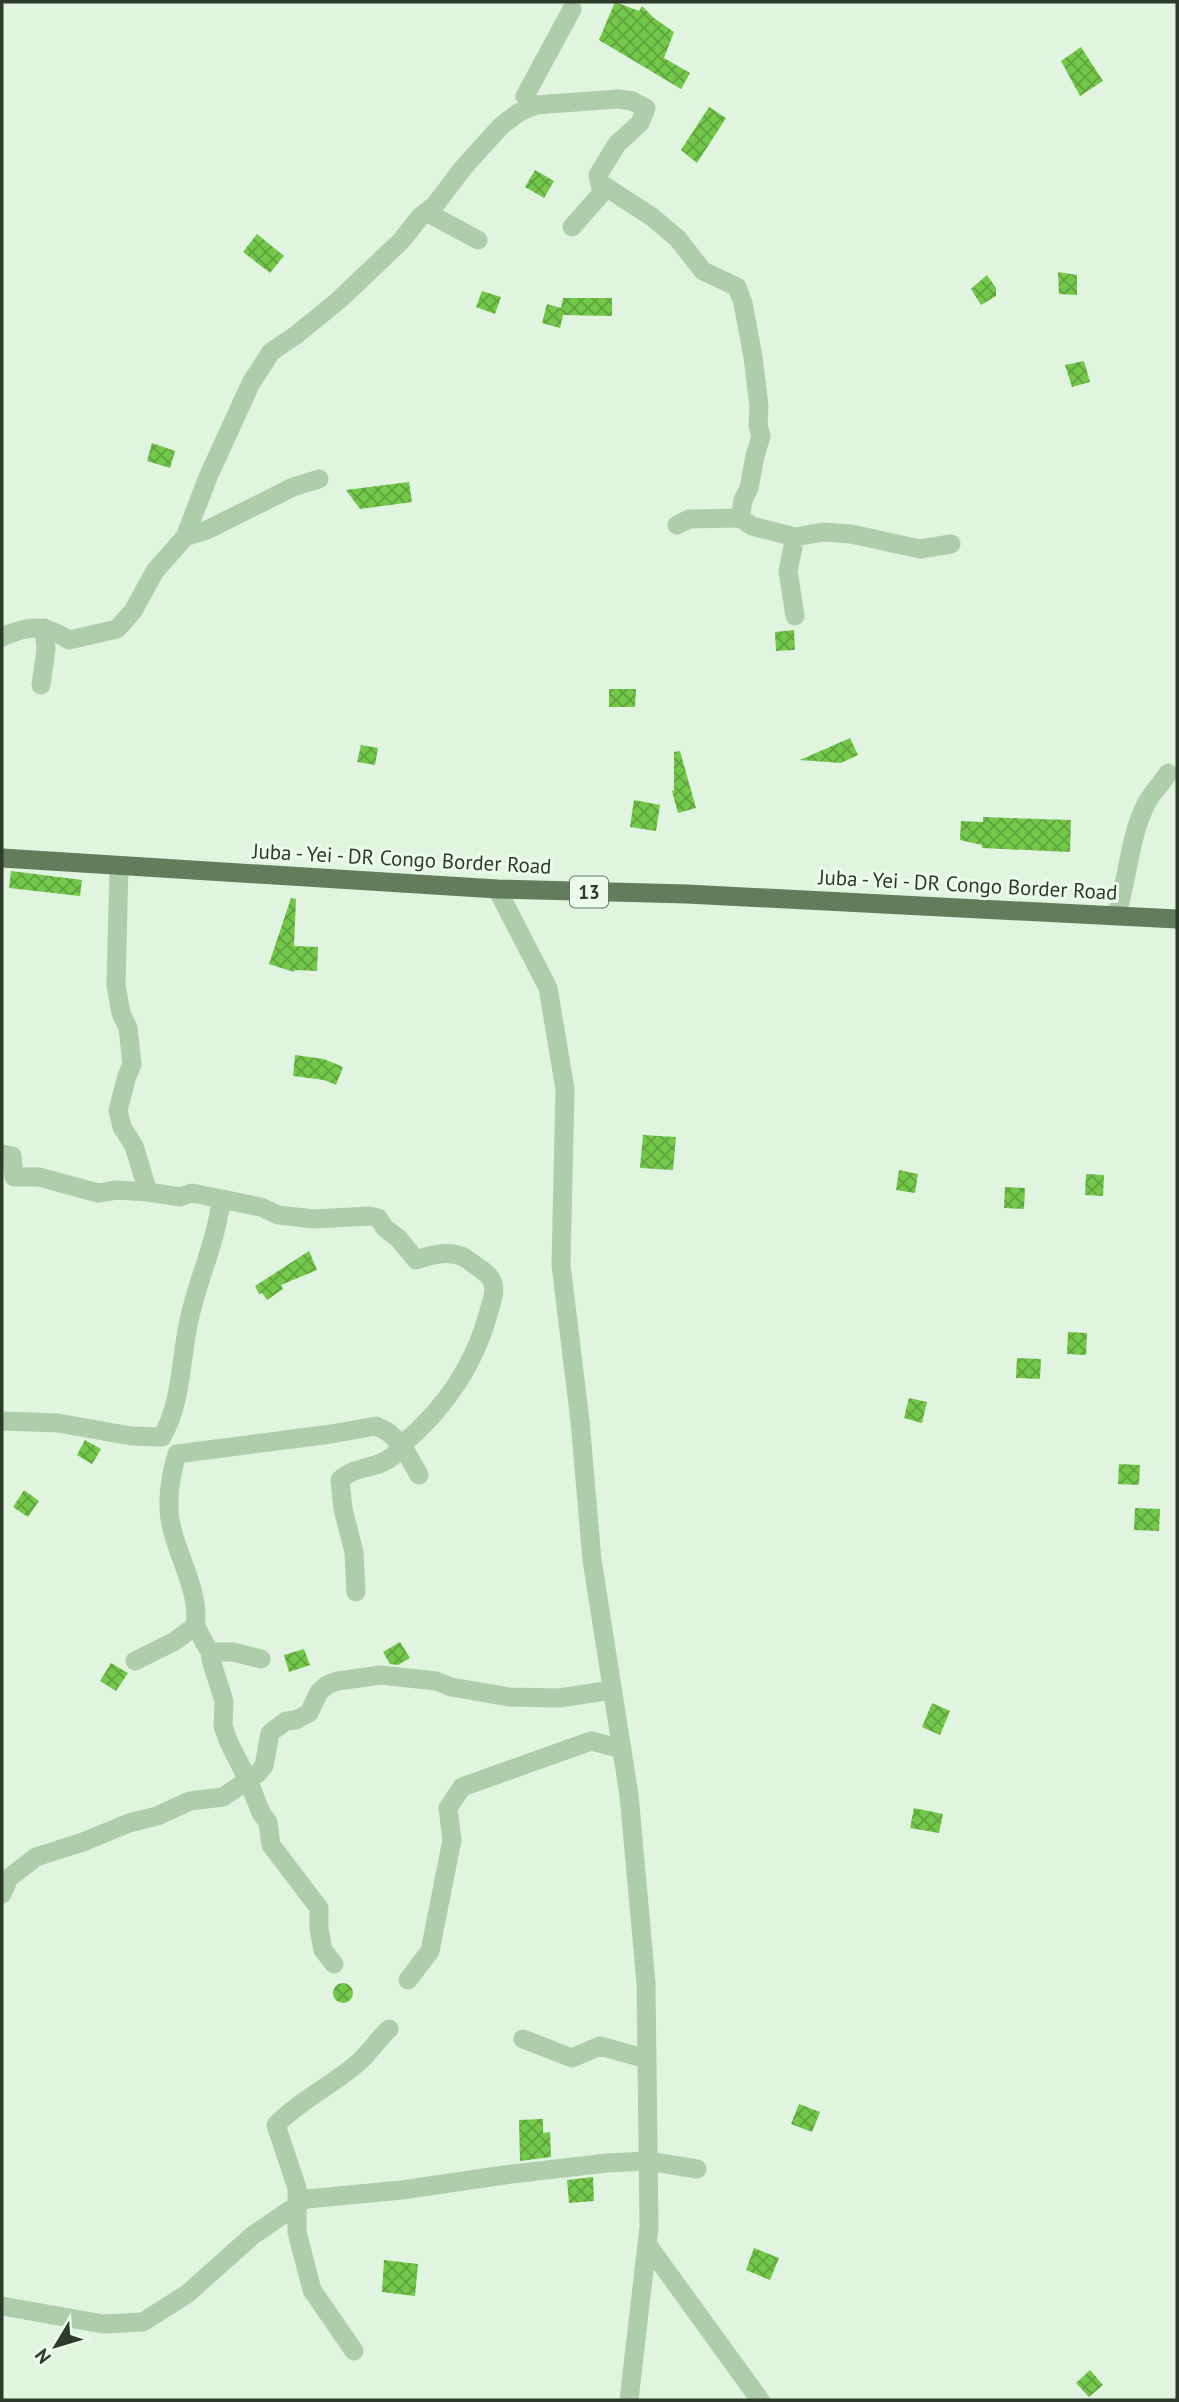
<svg xmlns="http://www.w3.org/2000/svg" width="1179" height="2402" font-family="'PT Sans',sans-serif">
	<style>
		.building { fill: url(#building-cross-hatch) }
		.lines { fill: none; stroke-linecap: round; stroke-linejoin: round }
		.minor { stroke: #aecdab; stroke-width: 19 }
		.primary { stroke: #637c5b; stroke-width: 19 }
		.labels { text-anchor: middle; stroke-width: 6; stroke-linejoin: round; paint-order: stroke }
		.shield { fill: #edfbed; stroke: #677464; stroke-width: 2 }
		.shield-label { font-size: 19px; font-weight: bold; fill: #2e3a2a }
		.street-label { font-size: 21px; fill: #2e3a2a; stroke: #edfbed }
	</style>
	<defs>
		<pattern id="building-cross-hatch" width="8" height="8" patternUnits="userSpaceOnUse" patternTransform="scale(1.75)"><rect width="8" height="8" fill="#72c849"/><path d="M0 0l8 8M0 8l8-8" fill="none" stroke="#5ea33d"/></pattern>
	</defs>
	<rect width="100%" height="100%" fill="#e0f4e0"/>
	<!-- building -->
	<path class="building" d="M615,2L639,11L642,6L654,18L674,32L664,58L690,73L681,89L599,40Z
		M1081,47L1103,81L1080,96L1061,61Z
		M709,107L726,118L697,163L681,150Z
		M535,170L554,181L544,198L525,187Z
		M257,234L284,256L270,273L243,252Z
		M1058,272L1077,275V295L1059,294Z
		M987,275L996,288V296L981,305L971,289Z
		M482,291L501,297L495,314L476,307Z
		M563,298H612V316L563,315L560,328L542,323L547,304L561,308Z
		M1084,361L1090,382L1072,387L1065,365Z
		M152,443L175,451L170,468L147,461Z
		M409,482L412,502L360,509L346,490Z
		M794,630L795,650L776,651L775,632Z
		M609,689H636L635,707H609Z
		M850,738L858,755L841,763L800,760Z
		M361,745L378,748L375,765L357,762Z
		M680,751L696,808L678,813L672,791L674,790V752Z
		M634,800L660,805L656,831L630,827Z
		M983,817L1071,820L1070,852L982,848V845L960,840L961,821L983,822Z
		M11,871L82,880L80,896L9,888Z
		M291,898L296,899L294,946L318,947L317,971L295,970L294,972L269,964Z
		M295,1055L324,1059L343,1067L336,1085L324,1080L293,1076Z
		M643,1135L676,1137L673,1170L640,1168Z
		M899,1170L918,1174L915,1193L896,1190Z
		M1086,1174L1104,1175L1103,1196L1085,1195Z
		M1005,1187L1025,1188L1024,1209L1004,1208Z
		M309,1251L317,1270L281,1285L283,1289L267,1300L262,1293L259,1294L255,1286Z
		M1068,1332L1087,1333L1086,1355L1067,1354Z
		M1017,1358L1041,1359L1040,1379L1016,1378Z
		M909,1398L927,1402L922,1423L904,1418Z
		M85,1440L101,1449L92,1464L77,1455Z
		M1119,1464L1140,1465L1139,1485L1118,1484Z
		M24,1490L39,1501L28,1517L13,1507Z
		M1135,1508L1160,1509L1159,1531L1134,1530Z
		M400,1642L410,1658L398,1665L390,1664L383,1652Z
		M304,1649L310,1665L289,1672L284,1655Z
		M111,1663L128,1673L116,1691L100,1681Z
		M932,1703L950,1711L940,1735L922,1727Z
		M914,1808L943,1814L939,1833L910,1828Z
		M333 1993a10 10 0 1 1 20 0a10 10 0 1 1-20 0Z
		M799,2104L820,2112L812,2132L791,2124Z
		M543,2119V2133L550,2132L551,2157L520,2161L519,2120Z
		M593,2177L594,2201L569,2203L567,2180Z
		M754,2248L779,2258L770,2280L746,2270Z
		M384,2260L418,2264L415,2296L382,2292Z
		M1090,2370L1103,2385L1089,2397L1076,2383Z"/>
	<g class="lines">
		<!-- minor -->
		<path class="minor" d="M532,107L525,96L572,9
			M600,183L652,217L678,239L703,271L737,287L743,303L753,357L759,406L758,426L761,436L755,456L749,488L743,500L740,518
			M426,212L478,240
			M677,525L689,519L740,518L752,526L795,537L823,532L851,534L920,549L951,544
			M185,537L208,477L251,383L271,352L296,335L339,300L401,241L420,217L435,205L463,168L501,126L518,113L535,105L618,99L632,101L646,108L640,123L617,144L598,175L602,193L572,227
			M795,616L788,571L795,537
			M2,637C29,625 44,624 69,640L117,629L133,611L155,571L185,537L207,530L293,487L319,479
			M41,685L46,650L44,628
			M119,866L116,986L121,1013L128,1028L132,1064L127,1076L118,1110L122,1127L134,1146L148,1192L180,1197L192,1193L261,1207L278,1215L314,1219L369,1216L378,1218L385,1228L399,1239L416,1260C434,1254 455,1248 471,1262C477,1267 488,1273 491,1279C497,1289 492,1301 489,1311C475,1365 446,1407 403,1444C399,1447 397,1453 393,1456C377,1470 355,1465 340,1480L343,1509L354,1552L356,1592
			M497,889L548,988L565,1089L561,1265L580,1421L592,1560L629,1795L646,1983L649,2227L629,2400
			M1116,916C1128,879 1129,838 1146,804C1152,792 1162,784 1168,773
			M2,1154L12,1156L14,1177H39L98,1193L117,1190L148,1192
			M2,1421L58,1423L131,1436L162,1437C183,1400 180,1357 190,1316C199,1277 216,1241 221,1201
			M195,1626C202,1635 203,1644 211,1652H233L261,1659
			M211,1652V1660L224,1701L223,1726L229,1743L249,1782L261,1813L268,1822L271,1845L319,1908V1929L323,1950L334,1964
			M135,1661L175,1641L195,1626C201,1595 177,1555 171,1525C166,1501 170,1477 177,1454L331,1434L376,1426L388,1432L402,1445L419,1475
			M2,1894L9,1878L36,1857L83,1842L129,1823L157,1816L190,1801L223,1797L257,1774L264,1766L270,1733L286,1721L296,1720L309,1713L319,1692L327,1685L337,1681L381,1675L436,1681L451,1687L509,1697L559,1698L612,1690
			M408,1980L430,1951L452,1840L448,1808L462,1787L591,1741L622,1749
			M523,2039L572,2058L600,2046L647,2059
			M647,2244L760,2400
			M2,2306L103,2324L143,2322L187,2294L252,2236L306,2199L402,2190L504,2175L607,2163L648,2161L697,2169
			M354,2351L312,2290L297,2232V2188L276,2125C300,2100 333,2085 359,2062C370,2052 378,2039 389,2029"/>
		<!-- primary -->
		<path class="primary" d="M2,858L497,889L687,894L1177,919"/>
	</g>
	<g class="labels">
		<!-- shield labels -->
		<rect class="shield" x="570" y="876.5" width="38" height="31" rx="5"/>
		<g class="shield-label">
			<text x="589" y="899">13</text>
		</g>
		<!-- street labels -->
		<g class="street-label">
			<text transform="translate(402 859) rotate(3)" y="7">Juba - Yei - DR Congo Border Road</text>
			<text transform="translate(968 885) rotate(3)" y="7">Juba - Yei - DR Congo Border Road</text>
		</g>
	</g>
	<!-- border -->
	<rect width="1179" height="2402" fill="none" stroke="#2e3a2a" stroke-width="7"/>
	<!-- north arrow -->
	<g transform="translate(56 2346) rotate(232)" stroke="#edfbed" stroke-width="5" paint-order="stroke">
	<path d="M0-5L12 26L0 18L-12 26Z" fill="#2e3a2a"/>
	<text y="-10" font-size="19" font-weight="bold" text-anchor="middle" fill="#2e3a2a">N</text>
	</g>
</svg>
